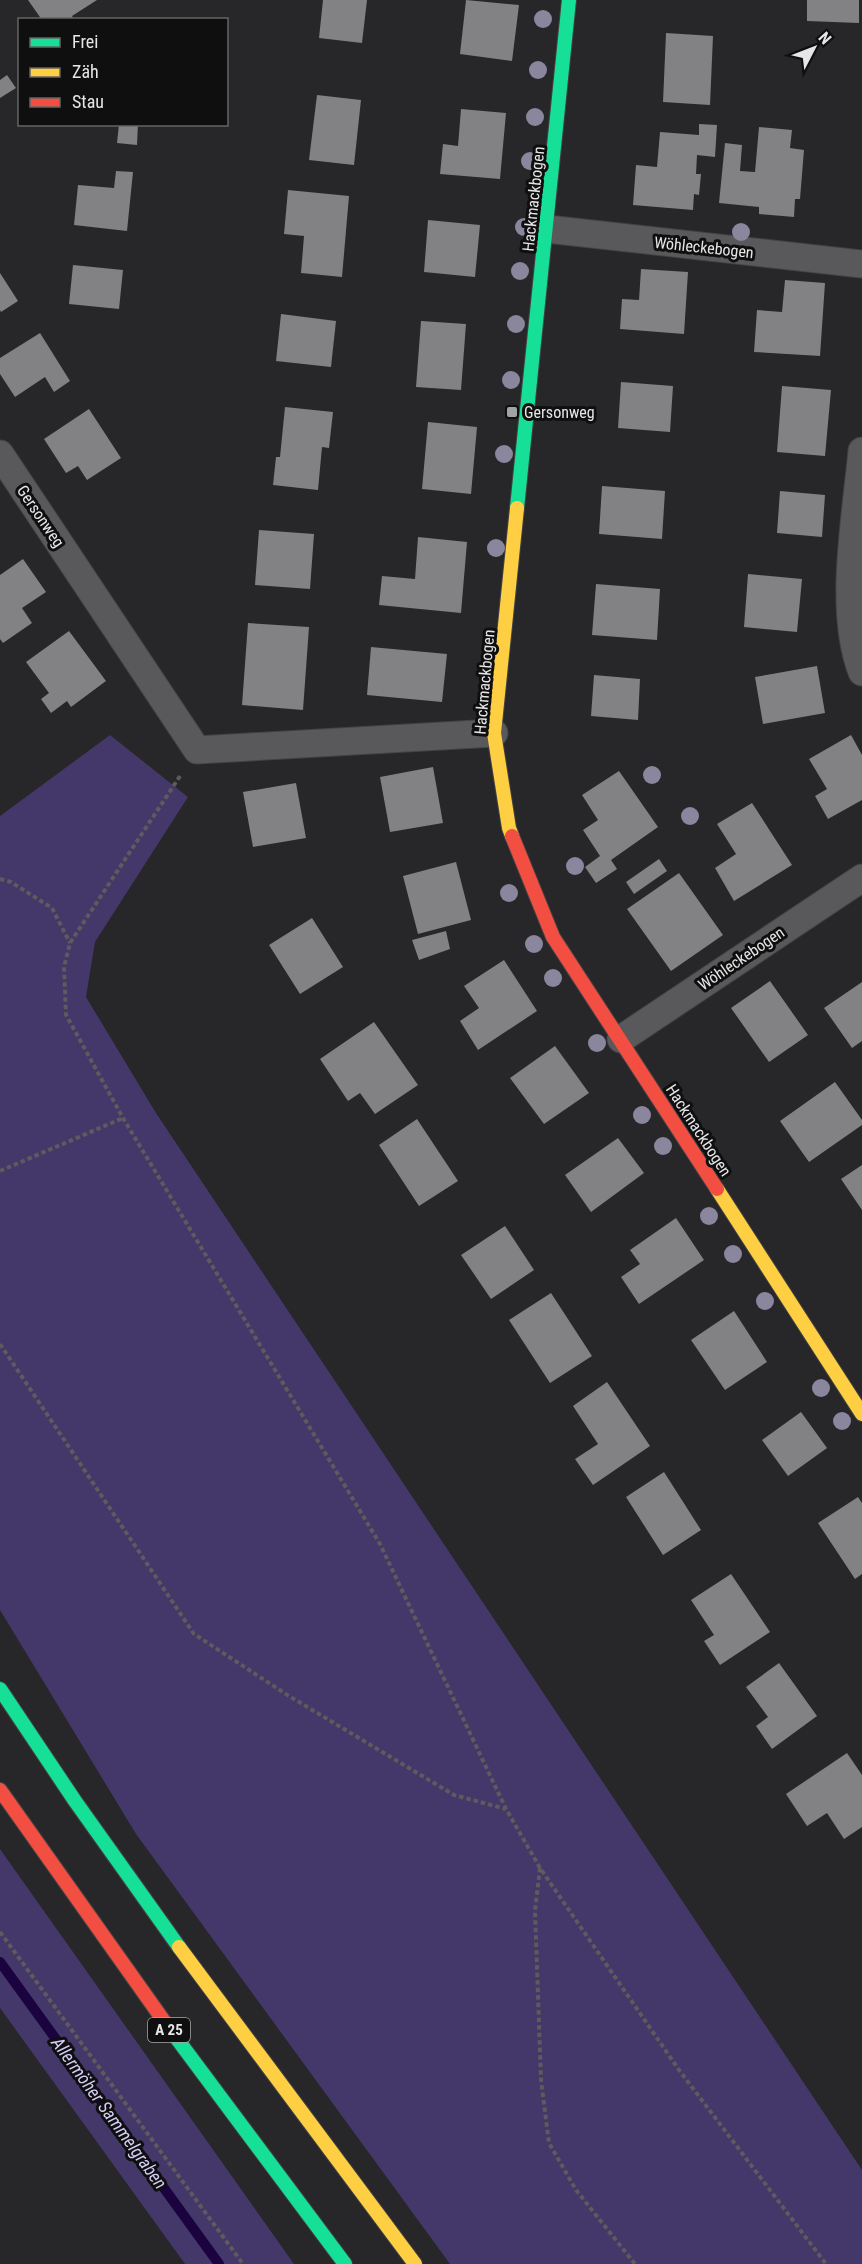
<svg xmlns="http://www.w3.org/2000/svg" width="862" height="2264" font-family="'Roboto Condensed',sans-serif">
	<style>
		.green { fill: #443769 }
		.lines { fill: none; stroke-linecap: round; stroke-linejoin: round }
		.stream { stroke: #1a033f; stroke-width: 10 }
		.building { fill: #828183 }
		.street-casing { stroke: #434244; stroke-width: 29 }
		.fast-casing { stroke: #434244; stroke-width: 16 }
		.slow-casing { stroke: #434244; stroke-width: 16 }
		.jam-casing { stroke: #434244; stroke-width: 16 }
		.path { stroke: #5c5b5d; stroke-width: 4; stroke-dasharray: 4.5 3; stroke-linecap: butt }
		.street { stroke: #59595b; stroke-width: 27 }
		.fast { stroke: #16e098; stroke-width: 14 }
		.slow { stroke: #ffcf43; stroke-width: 14 }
		.jam { stroke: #f24e42; stroke-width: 14 }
		.tree { fill: #8a869e }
		.poi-dot { fill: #a3a3a5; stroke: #0f0f10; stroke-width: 2 }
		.labels { text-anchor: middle; stroke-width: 6; stroke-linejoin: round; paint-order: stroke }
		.shield { fill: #0f0f10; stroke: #a6a6a7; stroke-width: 1.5 }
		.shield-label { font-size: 15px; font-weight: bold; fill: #e6e6e8 }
		.street-label { font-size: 16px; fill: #e6e6e8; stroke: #0f0f10 }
		.poi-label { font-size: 16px; fill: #e6e6e8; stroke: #0f0f10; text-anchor: start }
		.water-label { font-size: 18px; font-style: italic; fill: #d4cdf7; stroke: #0f0f10 }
	</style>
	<rect width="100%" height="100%" fill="#272628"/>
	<!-- green -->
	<path class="green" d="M110,735L188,797L95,942L86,997L156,1113L862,2170V2264H450L136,1834L0,1610V816Z
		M0,1849L294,2264H185L0,2008Z"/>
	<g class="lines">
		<!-- stream -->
		<path class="stream" d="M0,1962L219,2264"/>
	</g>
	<!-- building -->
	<path class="building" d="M28,0H97L72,16L74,20H42Z
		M323,0H367L362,43L319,38Z
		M466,0L519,5L512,61L460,54Z
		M807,0H859V23L807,21Z
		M666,33L713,36L710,105L663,102Z
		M7,75L16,88L0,98V80Z
		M317,95L361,100L354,165L309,160Z
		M461,109L506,113L500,179L440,174L443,144L458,146Z
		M119,124H138L137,145L117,143Z
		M699,124L717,125L715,157L697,155L696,174H701L699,195L694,194L693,210L633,205L636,165L657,167L660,132L699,135Z
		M759,127L792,130L790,148L804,150L800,199H795L794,217L759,214V207L719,203L725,143L742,145L740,171L755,172Z
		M116,171L133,172L127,231L74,225L78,185L114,188Z
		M288,190L349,196L342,277L301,273L304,236L284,234Z
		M428,220L480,225L475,277L424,272Z
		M73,265L123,270L119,309L69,304Z
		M641,269L688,272L684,334L620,329L622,299L639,300Z
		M0,273L18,301L1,312L0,310Z
		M785,280L825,283L820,356L754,352L757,310L782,312Z
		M281,314L336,321L331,367L276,361Z
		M421,321L466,324L461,390L416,387Z
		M40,333L70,381L54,392L45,377L15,397L0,374V358Z
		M621,382L673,386L670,432L618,428Z
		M782,386L831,390L825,456L777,452Z
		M285,407L333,412L329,448L322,447L318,490L273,485L276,457H280Z
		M89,409L121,458L87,480L78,466L66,473L44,439Z
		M428,422L477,427L471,494L422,489Z
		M602,486L665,491L662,539L599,534Z
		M780,491L825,495L822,537L777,533Z
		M259,530L314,534L310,589L255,585Z
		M418,537L467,542L461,613L379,605L382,576L415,579Z
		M23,559L46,592L22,608L32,623L3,643L0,639V575Z
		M748,574L802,579L797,632L744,627Z
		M596,584L660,589L657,640L592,635Z
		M248,623L309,627L303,710L242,705Z
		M69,631L106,681L71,707L67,701L51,713L41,699L49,693L26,662Z
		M371,647L447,654L442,702L367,695Z
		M817,666L825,713L763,724L755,677Z
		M594,675L640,679L638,720L591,716Z
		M851,735L862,755V800L828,819L815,796L827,789L809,759Z
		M433,767L443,823L390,832L380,777Z
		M619,771L658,827L611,860L617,869L596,883L585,867L600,856L583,830L598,820L582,795Z
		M296,783L306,838L253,847L243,792Z
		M752,803L792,865L734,901L715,868L736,854L717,824Z
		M659,859L667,871L634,894L626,882Z
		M456,862L471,920L418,934L403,876Z
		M679,873L723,935L671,971L627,909Z
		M312,918L343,967L300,994L269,945Z
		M446,931L450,949L419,960L412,940Z
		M504,960L537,1011L478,1050L460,1021L479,1008L464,986Z
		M770,981L808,1035L769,1062L731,1008Z
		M862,982V1041L852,1048L824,1008Z
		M374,1022L418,1085L375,1114L360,1093L348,1101L320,1059Z
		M555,1046L589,1093L544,1124L510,1078Z
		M835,1082L862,1120V1125L809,1162L780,1121Z
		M417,1119L458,1181L419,1206L379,1145Z
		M618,1138L644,1173L591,1212L565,1175Z
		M862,1165V1210L841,1179Z
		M676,1218L704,1260L639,1304L621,1277L640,1264L630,1250Z
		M505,1226L534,1270L491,1299L461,1255Z
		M551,1293L592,1356L550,1383L509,1320Z
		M734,1311L767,1362L725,1390L691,1340Z
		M607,1382L650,1446L593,1485L575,1459L598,1444L573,1406Z
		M801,1412L827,1448L788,1476L762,1440Z
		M664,1472L701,1530L663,1555L626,1497Z
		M858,1497L862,1503V1574L855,1579L818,1523Z
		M731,1574L770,1632L720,1665L704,1641L714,1635L691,1600Z
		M779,1663L817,1716L772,1749L756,1726L768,1717L746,1687Z
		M847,1753L862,1775V1827L844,1839L827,1813L807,1826L786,1794Z"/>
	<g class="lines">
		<defs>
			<path id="street" d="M547,229L862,264
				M862,451C856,516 838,611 862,672
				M0,454L197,750L494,733
				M621,1039L862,878"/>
			<path id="fast" d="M517,508L569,0
				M0,1689L75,1801L179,1947
				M166,2024L345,2264"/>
			<path id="slow" d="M512,836L509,828L494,733L517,508
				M717,1189L862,1414
				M179,1947L415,2264"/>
			<path id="jam" d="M512,836L553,937L717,1189
				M0,1790L166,2024"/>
		</defs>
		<!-- street casing -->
		<use href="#street" class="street-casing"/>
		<!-- fast casing -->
		<use href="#fast" class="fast-casing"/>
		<!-- slow casing -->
		<use href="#slow" class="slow-casing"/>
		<!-- jam casing -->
		<use href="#jam" class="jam-casing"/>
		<!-- path -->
		<path class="path" d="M180,776L70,943L64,967L66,1015L123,1118L380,1544L506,1809L540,1868L679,2070L826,2264
			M0,879L11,882L52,908L70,943
			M0,1171L123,1118
			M0,1344L194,1634L289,1696L454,1795L506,1809
			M540,1868L535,1911L541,2080L549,2143L576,2190L635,2264
			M0,1932L243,2264"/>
		<!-- street -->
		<use href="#street" class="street"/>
		<!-- fast -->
		<use href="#fast" class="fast"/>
		<!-- slow -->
		<use href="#slow" class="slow"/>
		<!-- jam -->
		<use href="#jam" class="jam"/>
	</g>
	<!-- trees -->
	<g class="tree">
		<circle cx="543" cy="19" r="9"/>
		<circle cx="538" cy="70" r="9"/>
		<circle cx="535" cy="117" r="9"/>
		<circle cx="530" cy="161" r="9"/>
		<circle cx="524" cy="227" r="9"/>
		<circle cx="741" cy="232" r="9"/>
		<circle cx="520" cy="271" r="9"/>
		<circle cx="516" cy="324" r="9"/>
		<circle cx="511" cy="380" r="9"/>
		<circle cx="504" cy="454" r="9"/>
		<circle cx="496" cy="548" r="9"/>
		<circle cx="652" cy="775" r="9"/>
		<circle cx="690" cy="816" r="9"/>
		<circle cx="575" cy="866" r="9"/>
		<circle cx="509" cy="893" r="9"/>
		<circle cx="534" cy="944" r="9"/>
		<circle cx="553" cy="978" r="9"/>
		<circle cx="597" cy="1043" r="9"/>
		<circle cx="642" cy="1115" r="9"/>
		<circle cx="663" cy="1146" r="9"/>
		<circle cx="709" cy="1216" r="9"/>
		<circle cx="733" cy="1254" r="9"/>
		<circle cx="765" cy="1301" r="9"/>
		<circle cx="821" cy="1388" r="9"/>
		<circle cx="842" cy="1421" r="9"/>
	</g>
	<!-- markers -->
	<rect class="poi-dot" x="506" y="406" width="12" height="12" rx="3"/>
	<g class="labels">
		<!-- shield labels -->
		<rect class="shield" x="148" y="2018" width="42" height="24" rx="4.5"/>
		<g class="shield-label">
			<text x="169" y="2035">A 25</text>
		</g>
		<!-- street labels -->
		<g class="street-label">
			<text transform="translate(533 199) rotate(-84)" y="6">Hackmackbogen</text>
			<text transform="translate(704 247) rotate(6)" y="6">Wöhleckebogen</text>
			<text transform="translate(41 516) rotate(56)" y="6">Gersonweg</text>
			<text transform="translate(484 682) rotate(-85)" y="6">Hackmackbogen</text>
			<text transform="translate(741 958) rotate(-34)" y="6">Wöhleckebogen</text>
			<text transform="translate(699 1130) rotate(57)" y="6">Hackmackbogen</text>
		</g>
		<!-- poi labels -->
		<g class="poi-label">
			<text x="524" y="418">Gersonweg</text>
		</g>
		<!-- water labels -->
		<g class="water-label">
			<text transform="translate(109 2113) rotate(54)" y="6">Allermöher Sammelgraben</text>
		</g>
	</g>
	<!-- legend -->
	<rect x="18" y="18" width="210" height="108" fill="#0f0f10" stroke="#656566" stroke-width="1.5"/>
	<rect x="30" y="38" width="30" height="9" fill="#16e098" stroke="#656566" stroke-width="1.5"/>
	<text x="72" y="48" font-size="18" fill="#e6e6e8">Frei</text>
	<rect x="30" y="68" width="30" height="9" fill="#ffcf43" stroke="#656566" stroke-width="1.5"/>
	<text x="72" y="78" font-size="18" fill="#e6e6e8">Zäh</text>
	<rect x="30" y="98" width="30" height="9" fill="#f24e42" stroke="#656566" stroke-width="1.5"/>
	<text x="72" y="108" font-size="18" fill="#e6e6e8">Stau</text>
	<!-- north arrow -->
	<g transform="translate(814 48) rotate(48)" stroke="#0f0f10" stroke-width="4.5" paint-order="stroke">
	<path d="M0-4.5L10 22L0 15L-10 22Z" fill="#e6e6e8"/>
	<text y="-9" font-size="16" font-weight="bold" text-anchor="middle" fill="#e6e6e8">N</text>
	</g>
</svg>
